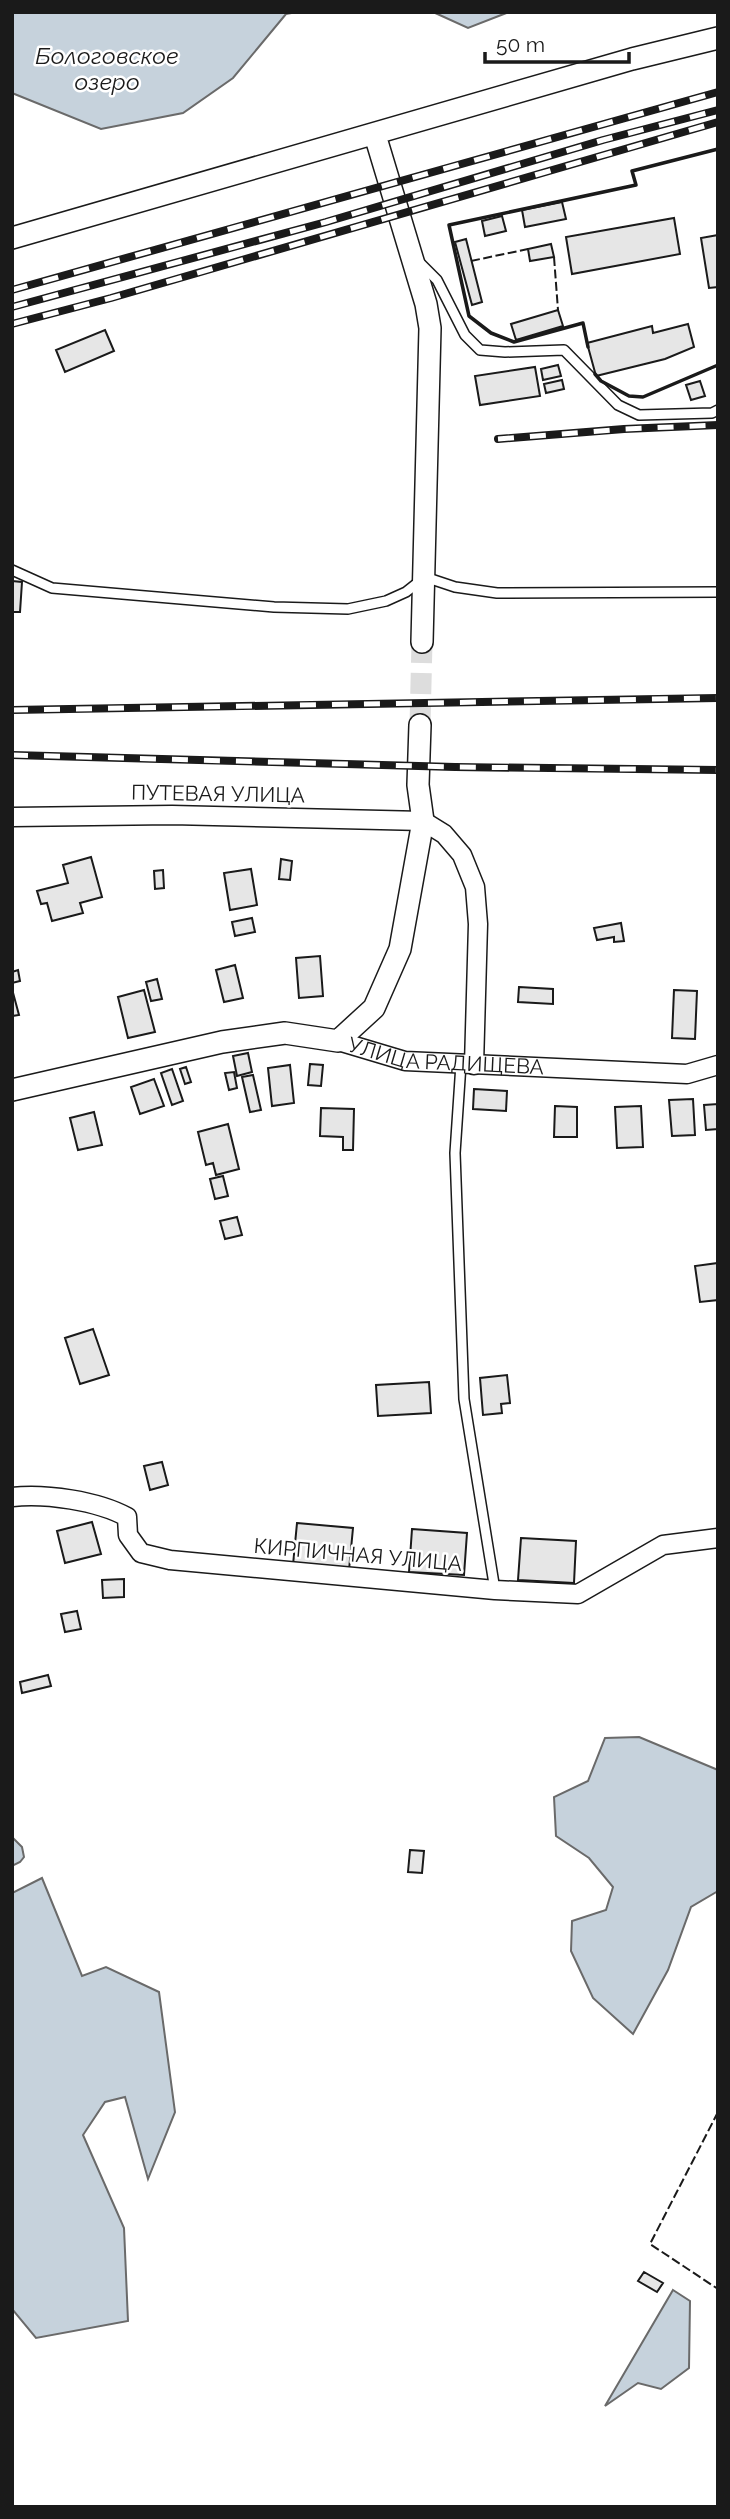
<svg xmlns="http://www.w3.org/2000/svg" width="730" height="2519" font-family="Raleway,sans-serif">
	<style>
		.water { fill: #c6d2dc; stroke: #6a6a6a; stroke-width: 2 }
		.building { fill: #e6e6e6; stroke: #1a1a1a; stroke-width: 2 }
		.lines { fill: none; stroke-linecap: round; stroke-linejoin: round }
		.tertiary-tunnel { stroke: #ddd; stroke-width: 21; stroke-dasharray: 21 10; stroke-linecap: butt }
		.service-casing { stroke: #1a1a1a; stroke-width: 12 }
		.minor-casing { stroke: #1a1a1a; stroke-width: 21 }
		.tertiary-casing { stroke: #1a1a1a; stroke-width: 24 }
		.service { stroke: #fff; stroke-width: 9 }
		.minor { stroke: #fff; stroke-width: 18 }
		.tertiary { stroke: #fff; stroke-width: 21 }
		.rail-casing { stroke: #1a1a1a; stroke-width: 8 }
		.rail { stroke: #fff; stroke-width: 5; stroke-dasharray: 16; stroke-linecap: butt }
		.fence { stroke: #1a1a1a; stroke-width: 2; stroke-dasharray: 9 3.5; stroke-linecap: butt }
		.wall { stroke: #1a1a1a; stroke-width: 3.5 }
		.labels { text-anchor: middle; stroke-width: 5; stroke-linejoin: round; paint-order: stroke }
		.street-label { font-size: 21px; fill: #1a1a1a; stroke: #fff }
		.water-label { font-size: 23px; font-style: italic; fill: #1a1a1a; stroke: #fff }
	</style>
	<rect width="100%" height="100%" fill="#fff"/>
	<!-- water -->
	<path class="water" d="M12,12H297L286,14L233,78L183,113L101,129L12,93Z
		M433,12H509L468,28Z
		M639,1737L718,1770V1891L691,1907L668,1970L633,2034L593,1998L571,1951L572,1921L606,1910L613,1887L589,1858L556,1836L554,1797L588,1781L605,1738Z
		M12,1837L22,1847L24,1857L20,1862L12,1866Z
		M42,1878L82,1976L106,1967L159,1992L175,2112L148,2179L125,2097L105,2102L83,2135L124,2228L128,2321L36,2338L12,2309V1893Z
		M673,2290L690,2301L689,2368L661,2389L638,2383L605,2406Z"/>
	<!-- building -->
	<path class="building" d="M562,202L566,219L525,227L522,210Z
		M502,216L506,231L485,236L482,221Z
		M674,218L680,254L572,274L566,237Z
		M718,235V287L709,288L701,238Z
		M466,239L482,302L472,305L455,242Z
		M551,244L554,257L530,261L528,249Z
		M558,310L563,326L516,340L511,324Z
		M688,324L694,347L665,359L596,376L587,343L652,326L653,333Z
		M105,330L114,351L65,372L56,350Z
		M558,365L561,376L543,380L541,369Z
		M535,367L540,396L480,405L475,376Z
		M562,380L564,389L546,393L544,384Z
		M700,381L705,396L691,400L686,385Z
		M12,581L22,582L20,612H12Z
		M91,857L102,897L80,903L83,913L52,921L47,903L41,904L37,891L68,883L63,865Z
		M281,859L292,861L290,880L279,879Z
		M251,869L257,905L230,910L224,873Z
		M163,870L164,888L155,889L154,871Z
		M252,918L255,932L235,936L232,922Z
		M621,923L624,941L614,942V937L597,940L594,928Z
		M320,956L323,996L299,998L296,958Z
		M235,965L243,998L224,1002L216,970Z
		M18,970L20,981L12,983V972Z
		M157,979L162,999L151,1001L146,982Z
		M519,987L553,989V1004L518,1002Z
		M12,989L19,1015L12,1016Z
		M144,990L155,1032L128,1038L118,997Z
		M674,990L697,991L695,1039L672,1038Z
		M248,1053L252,1072L237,1076L233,1056Z
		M310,1064L323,1065L321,1086L308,1085Z
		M290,1065L294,1103L272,1106L268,1068Z
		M186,1067L191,1082L185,1084L180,1069Z
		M172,1069L183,1101L172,1105L161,1073Z
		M234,1072L237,1088L229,1090L225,1073Z
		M253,1075L261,1110L250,1112L242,1077Z
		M154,1079L164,1106L140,1114L131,1087Z
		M474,1089L507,1091L506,1111L473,1109Z
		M693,1099L695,1135L672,1136L669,1100Z
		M718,1104V1129L706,1130L704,1105Z
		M555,1106L577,1107V1137H554Z
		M641,1106L643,1147L617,1148L615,1107Z
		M321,1108L354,1109L353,1150H343V1137L320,1136Z
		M94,1112L102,1145L78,1150L70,1118Z
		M228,1124L239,1169L216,1175L213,1163L206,1165L198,1132Z
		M223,1176L228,1196L215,1199L210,1179Z
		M237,1217L242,1235L225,1239L220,1221Z
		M718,1263V1300L700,1302L695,1266Z
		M93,1329L109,1375L80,1384L65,1338Z
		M507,1375L510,1403L501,1404L502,1413L483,1415L480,1378Z
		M429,1382L431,1413L378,1416L376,1385Z
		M162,1462L168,1485L150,1490L144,1466Z
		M92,1522L101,1554L65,1563L57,1531Z
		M297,1523L353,1528L349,1570L293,1565Z
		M412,1529L467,1533L464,1575L409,1572Z
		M521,1538L576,1541L574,1583L518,1580Z
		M124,1579V1597L103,1598L102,1580Z
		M77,1611L81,1629L65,1632L61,1614Z
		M48,1675L51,1686L22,1693L20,1682Z
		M410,1850L424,1851L422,1873L408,1872Z
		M644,2272L663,2283L657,2292L638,2281Z"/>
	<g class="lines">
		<!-- tertiary-tunnel -->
		<path class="tertiary-tunnel" d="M420,725L422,642"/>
		<defs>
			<path id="service" d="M418,261L437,280L465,335L480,350L505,352L564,350L618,405L639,415L712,413L718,410
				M12,570L52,588L274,607L348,609L386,601L406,592L425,577L455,587L497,593L718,592
				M461,1064L455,1153L464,1399L495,1590"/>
			<g id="minor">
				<path d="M12,817L172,815L423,821L444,834L462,855L475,887L478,924L474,1065"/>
				<path id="s1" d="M338,1041L405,1061L687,1074L718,1065"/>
				<path d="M12,1497C45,1493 98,1501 127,1517L128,1535L141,1553L170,1560L495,1590L578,1594L663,1545L718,1538"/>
			</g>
			<path id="tertiary" d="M375,135L426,304L430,328L422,642
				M12,238L632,59L718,38
				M12,1090L222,1042L285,1033L338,1041L374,1008L400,949L423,821L418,785L420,725"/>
		</defs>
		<!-- service casing -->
		<use href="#service" class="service-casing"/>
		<!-- minor casing -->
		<use href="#minor" class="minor-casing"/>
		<!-- tertiary casing -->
		<use href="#tertiary" class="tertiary-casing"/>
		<!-- service -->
		<use href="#service" class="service"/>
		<!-- minor -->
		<use href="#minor" class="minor"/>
		<!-- tertiary -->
		<use href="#tertiary" class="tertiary"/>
		<defs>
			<path id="rail" d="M12,290L718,92
				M12,307L326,222L603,140L718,110
				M12,324L111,298L718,122
				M498,439L624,429L718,425
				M12,710L718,698
				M12,755L455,767L718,770"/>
		</defs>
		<!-- rail casing -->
		<use href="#rail" class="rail-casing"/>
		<!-- rail -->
		<use href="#rail" class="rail"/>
		<!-- fence -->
		<path class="fence" d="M554,257L558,310
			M471,261L528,249
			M718,2112L650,2244L718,2289"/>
		<!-- wall -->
		<path class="wall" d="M588,347L583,323L514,342L491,333L469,316L449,225L636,185L632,171L718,149
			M595,374L601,381L629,396L643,397L718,365"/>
	</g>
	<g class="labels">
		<!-- street labels -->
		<g class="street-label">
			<text transform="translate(218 794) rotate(1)" y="7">ПУТЕВАЯ УЛИЦА</text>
			<text dy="7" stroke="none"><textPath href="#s1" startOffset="110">УЛИЦА РАДИЩЕВА</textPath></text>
			<text transform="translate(358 1555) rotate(5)" y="7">КИРПИЧНАЯ УЛИЦА</text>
		</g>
		<!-- water labels -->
		<g class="water-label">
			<text x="107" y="64">Бологовское<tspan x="107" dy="26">озеро</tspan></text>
		</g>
	</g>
	<!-- border -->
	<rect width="730" height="2519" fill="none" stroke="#1a1a1a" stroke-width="28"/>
	<!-- scale -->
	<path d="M485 52v10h144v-10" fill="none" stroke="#1a1a1a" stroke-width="3.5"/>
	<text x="496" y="52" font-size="21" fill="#1a1a1a" stroke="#ffffff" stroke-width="5" paint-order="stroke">50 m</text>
</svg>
